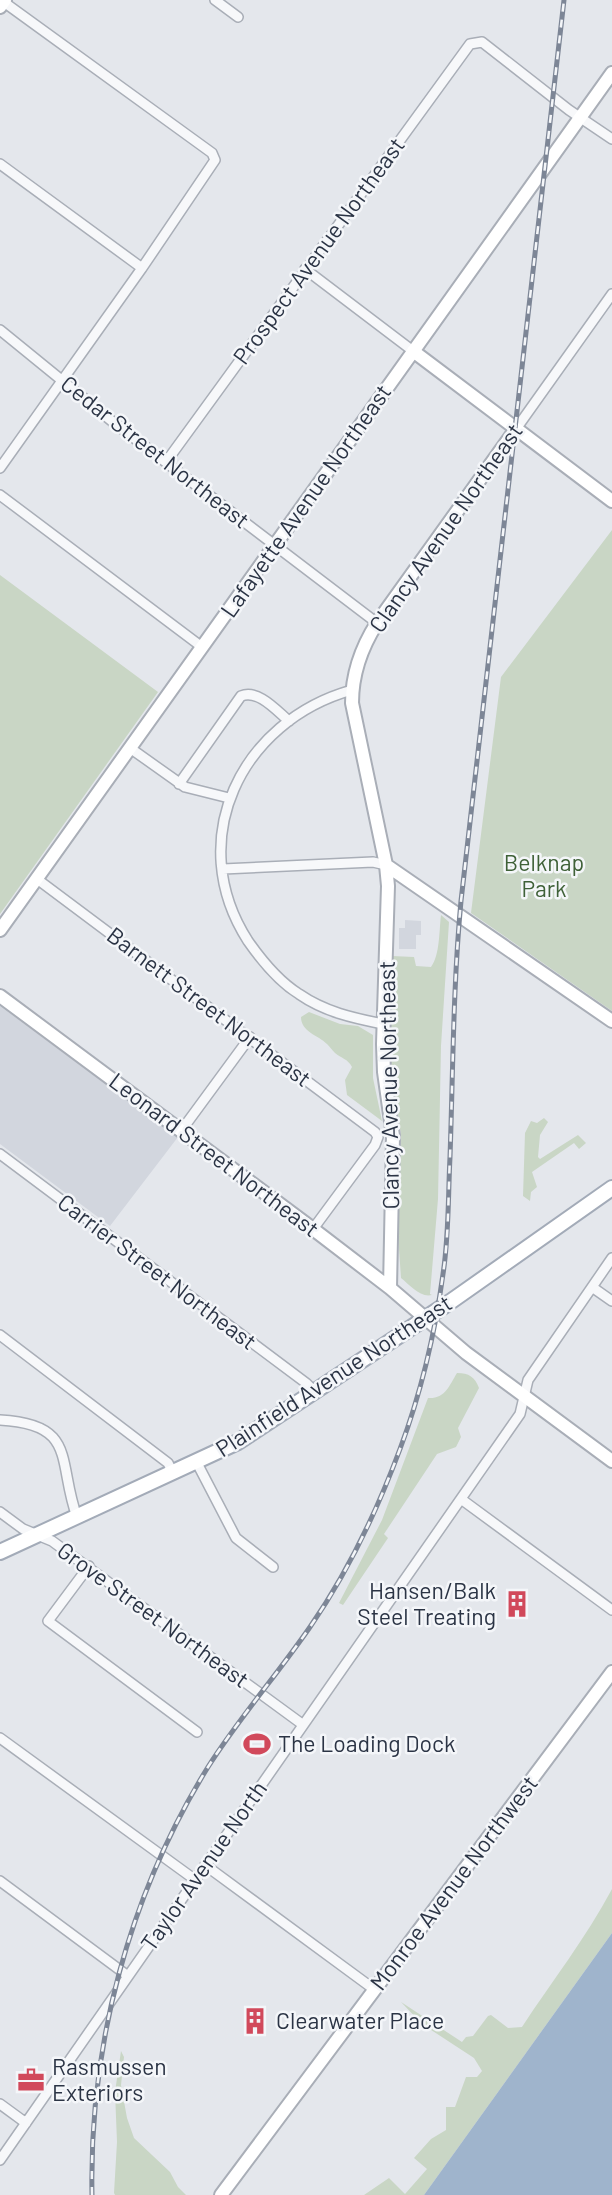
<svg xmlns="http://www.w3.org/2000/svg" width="612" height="2195" font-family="Barlow,sans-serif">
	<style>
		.built { fill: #d2d6de }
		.green { fill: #c9d6c5 }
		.water { fill: #9fb4cc }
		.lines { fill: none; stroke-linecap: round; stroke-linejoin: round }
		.street-casing { stroke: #a9aeb7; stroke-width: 12 }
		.secondary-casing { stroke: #a9aeb7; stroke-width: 16 }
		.primary-casing { stroke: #a3abb8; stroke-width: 18 }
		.street { stroke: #f7f8fa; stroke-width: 9 }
		.secondary { stroke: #fff; stroke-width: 12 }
		.primary { stroke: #fff; stroke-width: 14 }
		.rail-casing { stroke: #7d8696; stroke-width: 5 }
		.rail { stroke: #f4f6f9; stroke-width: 2.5; stroke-dasharray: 8; stroke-linecap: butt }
		.labels { text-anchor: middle; stroke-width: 5; stroke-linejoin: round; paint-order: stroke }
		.street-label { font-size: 23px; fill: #2b3445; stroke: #f4f6f9 }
		.park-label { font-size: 23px; fill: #3f6138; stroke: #f4f6f9 }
		.poi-label { font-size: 23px; fill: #2b3445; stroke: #f4f6f9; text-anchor: start }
	</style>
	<rect width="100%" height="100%" fill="#e4e7ec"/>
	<!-- built -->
	<path class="built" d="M405,920L421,921V935H416V949H399V928H405Z
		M0,1006L178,1137L110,1226L0,1144Z"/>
	<!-- green -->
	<path class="green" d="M612,530V1011L471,913L501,677Z
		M0,575L158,692L0,914Z
		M441,915L449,922L441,1046L438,1199L430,1294L432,1295C420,1298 410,1285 401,1278L398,1234L401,1135L389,1052L392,956L414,957L416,966L431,967C440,955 439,931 441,915Z
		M309,1012L340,1024L358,1026L373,1035V1078L382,1121L347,1095L345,1080L352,1067C348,1059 341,1058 335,1053C332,1050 330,1047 327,1044C318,1035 301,1032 301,1017Z
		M544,1118L548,1122L540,1135L538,1157L540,1159L578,1135L586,1143L579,1149L574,1143L532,1172L537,1187L531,1192L530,1201L523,1196L525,1133L531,1121L537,1123Z
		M457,1373C469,1373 475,1377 479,1388L458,1428L461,1437L456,1447L437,1454L384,1534L388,1538L343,1605L339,1603L382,1520L428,1398C445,1399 449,1386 457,1373Z
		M612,1889V1933L424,2195H364L389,2178L405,2194L427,2169L414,2158L431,2139L446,2130V2107H455L466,2077H477L482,2071L474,2058L422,2024L401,2002L462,2042L466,2037L473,2036L488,2016L491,2015L508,2028L522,2027C552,1981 586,1938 612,1889Z
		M121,2051L124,2057L121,2085L127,2118L134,2138L170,2172L178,2187L186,2195H115L114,2193L117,2142L115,2092Z"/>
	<!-- water -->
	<path class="water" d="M612,1933V2195H424Z"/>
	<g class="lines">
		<defs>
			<path id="street" d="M215,0L238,17
				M0,164L142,268
				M305,269L413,351
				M0,330L113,422L377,623
				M516,429L612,294
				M166,462L470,44L482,42L569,110L612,139
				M0,468L142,268L215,160L212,153L1,0
				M0,495L202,647
				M352,690C241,721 183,840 248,941C262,961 278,981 299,994C325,1012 353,1018 383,1024
				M130,748L185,787L229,798
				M179,784L241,696C258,689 276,710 289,721
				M223,869L373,862L386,865
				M37,879L375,1132L378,1137L375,1145L313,1229
				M181,1131L250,1037
				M0,1154L306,1383L314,1391
				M592,1287L612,1301
				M0,1335L168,1463L173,1473
				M0,1420C78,1424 57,1462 77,1517
				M197,1463L236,1538L273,1567
				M461,1499L612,1610
				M0,1512L23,1529L52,1541L302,1724
				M89,1566L48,1621L197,1732
				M0,1738L194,1879
				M205,1865L375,1990
				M0,1881L128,1976
				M0,2104L26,2123
				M0,2160L520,1414L528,1380L612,1258"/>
			<path id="secondary" d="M0,7L5,0
				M413,351L612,501
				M386,865L612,1021
				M0,930L612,73
				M0,996L313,1229L390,1288L466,1353L612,1461
				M390,1288L393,1136L384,1072L383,1044L388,886L386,865L352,703C352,673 361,648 377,623L516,429
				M221,2195L612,1672"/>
			<path id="primary" d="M0,1552L238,1442L450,1302L612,1188"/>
		</defs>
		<!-- street casing -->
		<use href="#street" class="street-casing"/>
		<!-- secondary casing -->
		<use href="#secondary" class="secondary-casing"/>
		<!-- primary casing -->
		<use href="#primary" class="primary-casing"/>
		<!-- street -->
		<use href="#street" class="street"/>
		<!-- secondary -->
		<use href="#secondary" class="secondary"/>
		<!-- primary -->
		<use href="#primary" class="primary"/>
		<defs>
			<path id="rail" d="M92,2195C89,2045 129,1895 208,1767C239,1718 277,1675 310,1627C348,1572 377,1511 400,1449C421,1393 435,1333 443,1274C449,1236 448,1196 450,1157C453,1072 453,986 461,901L564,0"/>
		</defs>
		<!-- rail casing -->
		<use href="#rail" class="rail-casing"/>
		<!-- rail -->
		<use href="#rail" class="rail"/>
	</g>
	<!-- icons -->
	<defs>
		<symbol id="building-bare" viewBox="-9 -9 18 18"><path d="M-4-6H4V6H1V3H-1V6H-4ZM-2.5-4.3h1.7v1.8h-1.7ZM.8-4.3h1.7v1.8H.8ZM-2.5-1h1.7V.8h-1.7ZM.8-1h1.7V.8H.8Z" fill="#d1495b" stroke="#f4f6f9" stroke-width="2.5" paint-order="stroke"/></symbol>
		<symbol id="stadium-bare" viewBox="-9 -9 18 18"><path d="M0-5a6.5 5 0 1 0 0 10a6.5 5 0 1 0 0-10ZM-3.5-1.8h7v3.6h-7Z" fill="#d1495b" stroke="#f4f6f9" stroke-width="2.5" paint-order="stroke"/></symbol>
		<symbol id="office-bare" viewBox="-9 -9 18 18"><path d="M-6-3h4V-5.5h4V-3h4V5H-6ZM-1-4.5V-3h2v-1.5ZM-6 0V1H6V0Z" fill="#d1495b" stroke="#f4f6f9" stroke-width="2.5" paint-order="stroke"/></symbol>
	</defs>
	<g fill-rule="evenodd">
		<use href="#building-bare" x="498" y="1585" width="38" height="38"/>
		<use href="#stadium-bare" x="238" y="1725" width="38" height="38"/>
		<use href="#building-bare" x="236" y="2002" width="38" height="38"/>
		<use href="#office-bare" x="12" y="2061" width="38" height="38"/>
	</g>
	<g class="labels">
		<!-- street labels -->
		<g class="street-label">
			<text transform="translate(319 251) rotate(-54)" y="8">Prospect Avenue Northeast</text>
			<text transform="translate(155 452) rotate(38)" y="8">Cedar Street Northeast</text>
			<text transform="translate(306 501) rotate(-55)" y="8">Lafayette Avenue Northeast</text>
			<text transform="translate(446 528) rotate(-55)" y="8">Clancy Avenue Northeast</text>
			<text transform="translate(209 1007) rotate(37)" y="8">Barnett Street Northeast</text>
			<text transform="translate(389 1085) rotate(-91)" y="8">Clancy Avenue Northeast</text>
			<text transform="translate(214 1155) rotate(37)" y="8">Leonard Street Northeast</text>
			<text transform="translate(157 1272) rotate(37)" y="8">Carrier Street Northeast</text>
			<text transform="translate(334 1376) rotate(-33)" y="8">Plainfield Avenue Northeast</text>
			<text transform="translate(153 1615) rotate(36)" y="8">Grove Street Northeast</text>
			<text transform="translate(204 1866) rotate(-55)" y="8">Taylor Avenue North</text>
			<text transform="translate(454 1883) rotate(-53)" y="8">Monroe Avenue Northwest</text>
		</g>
		<!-- park labels -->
		<g class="park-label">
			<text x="544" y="871">Belknap<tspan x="544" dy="26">Park</tspan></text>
		</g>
		<!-- poi labels -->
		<g class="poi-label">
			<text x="496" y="1599" text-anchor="end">Hansen/Balk<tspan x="496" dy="26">Steel Treating</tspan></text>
			<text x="278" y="1752">The Loading Dock</text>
			<text x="276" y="2029">Clearwater Place</text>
			<text x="52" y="2075">Rasmussen<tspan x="52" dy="26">Exteriors</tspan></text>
		</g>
	</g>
</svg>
